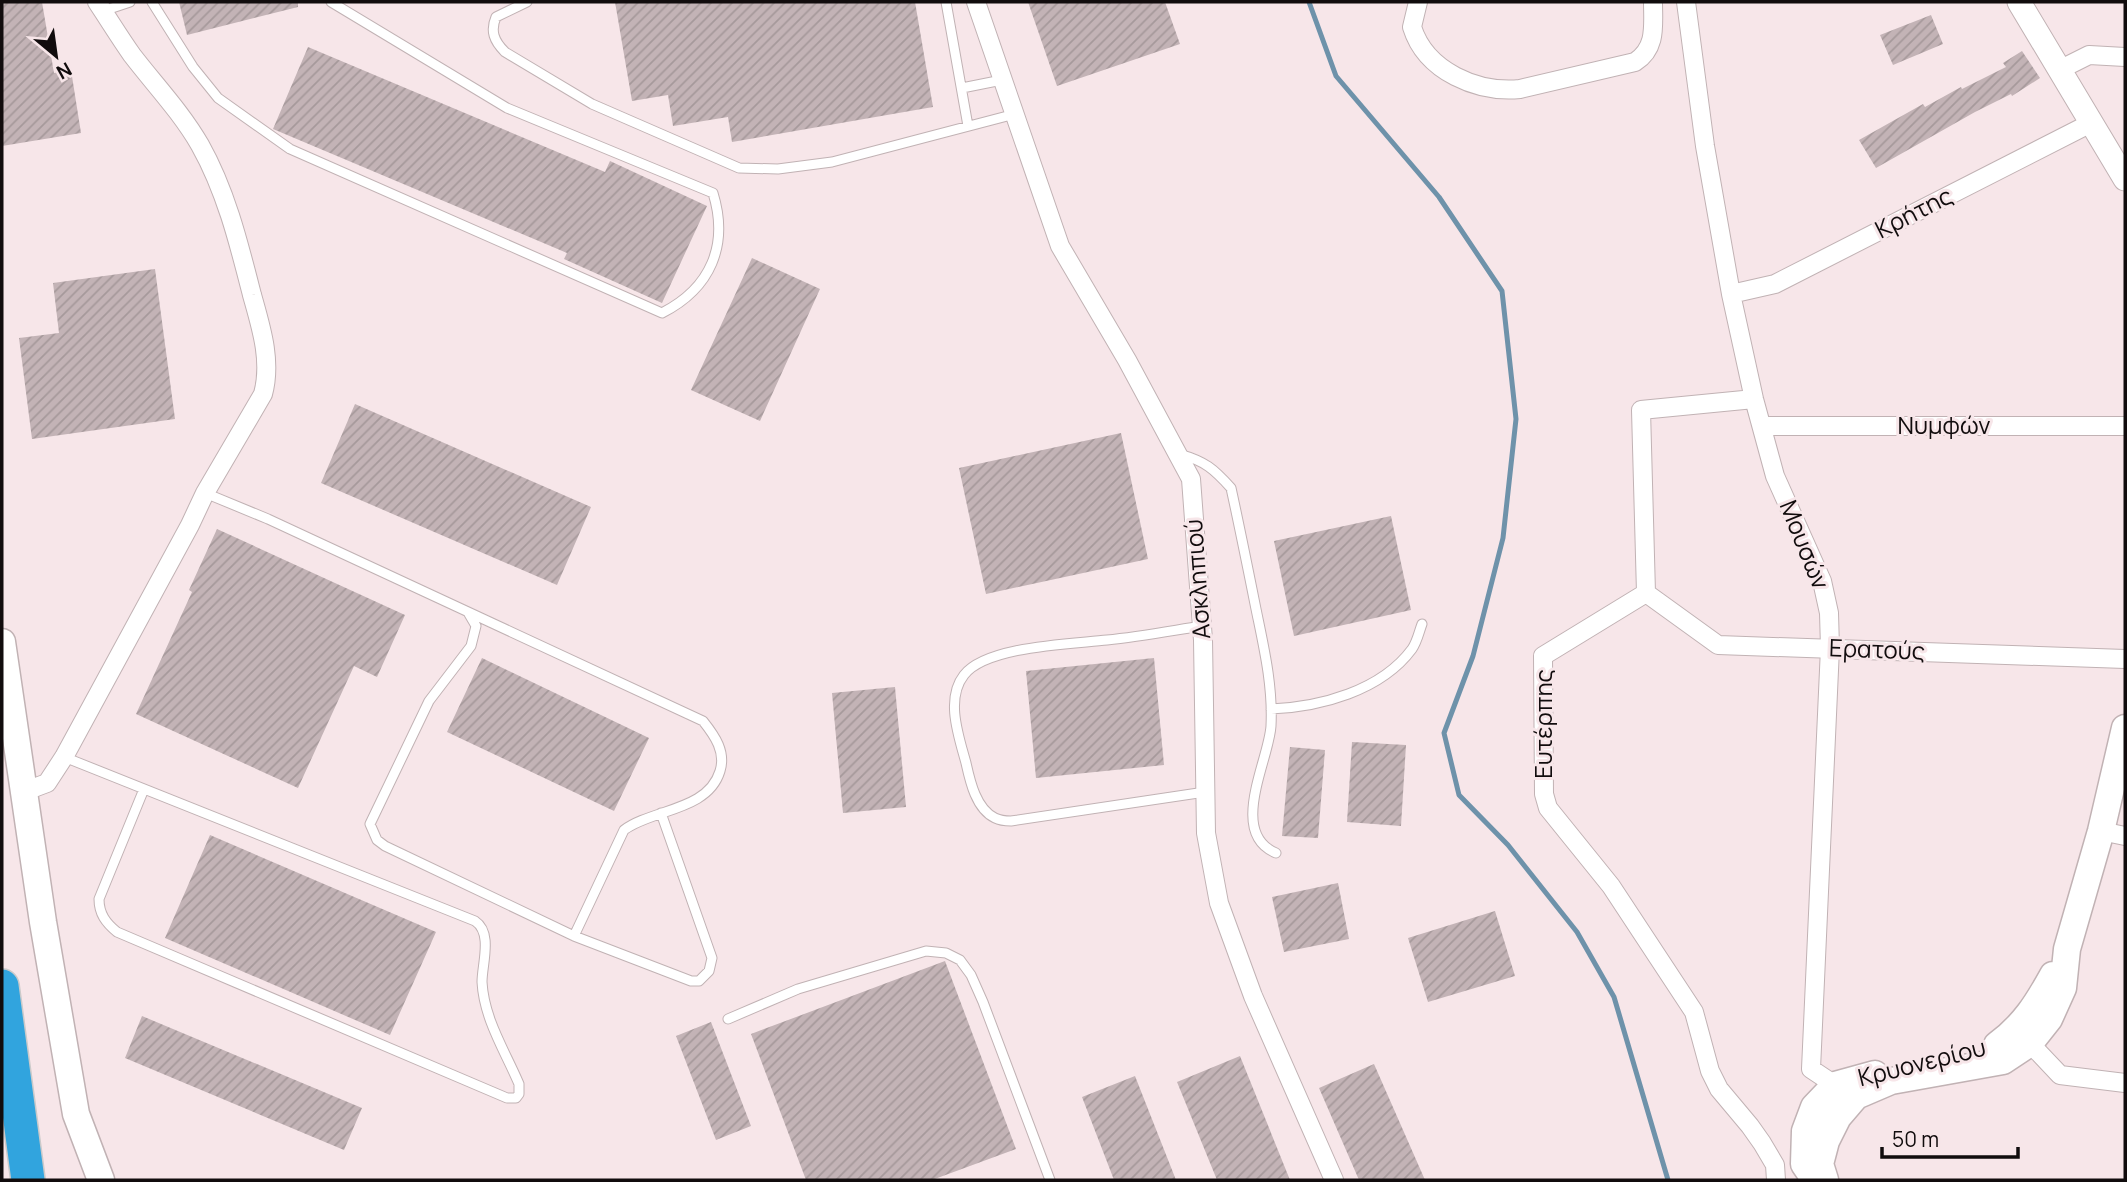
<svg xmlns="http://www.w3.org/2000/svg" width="2127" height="1182" font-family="Manrope,sans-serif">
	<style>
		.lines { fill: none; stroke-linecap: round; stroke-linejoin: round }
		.stream { stroke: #6e92aa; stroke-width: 5 }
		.building { fill: url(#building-hatch) }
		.service-casing { stroke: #c1b2b4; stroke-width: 11 }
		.minor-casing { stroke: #c1b2b4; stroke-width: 20 }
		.tertiary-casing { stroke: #c1b2b4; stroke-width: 25 }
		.secondary-casing { stroke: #c1b2b4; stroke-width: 29 }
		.motorway-casing { stroke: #cbcaca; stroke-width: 36 }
		.service { stroke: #fff; stroke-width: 9 }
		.minor { stroke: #fff; stroke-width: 18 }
		.tertiary { stroke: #fff; stroke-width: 23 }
		.secondary { stroke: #fff; stroke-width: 26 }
		.motorway { stroke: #31a4de; stroke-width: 33 }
		.labels { text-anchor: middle; stroke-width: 6; stroke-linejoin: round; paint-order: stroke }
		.street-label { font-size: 24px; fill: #110c0d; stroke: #f7e6e9 }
	</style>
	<defs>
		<pattern id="building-hatch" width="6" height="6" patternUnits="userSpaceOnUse" patternTransform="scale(1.75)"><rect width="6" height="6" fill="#c3b3b6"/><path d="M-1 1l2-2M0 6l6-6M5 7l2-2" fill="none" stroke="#a6999b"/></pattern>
	</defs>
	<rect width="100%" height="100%" fill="#f7e6e9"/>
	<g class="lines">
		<!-- stream -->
		<path class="stream" d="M1309,2L1336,76L1439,197L1502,291L1516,419L1503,538L1473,656L1444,733L1459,795L1508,845L1577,932L1614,997L1668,1180"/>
	</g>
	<!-- building -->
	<path class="building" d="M2,2H42L54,73L71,70L81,133L2,146Z
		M179,2H298V7L187,35Z
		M615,2H915L933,107L732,142L728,117L673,126L668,95L632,101Z
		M1028,2H1165L1180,44L1057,86Z
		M1931,15L1943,44L1893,65L1880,35Z
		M308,47L605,172L610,161L707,206L662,303L564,259L567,253L273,129Z
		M2022,51L2040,78L2012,96L2011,94L1975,112L1876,168L1859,140L1923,104L1925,107L1961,87L1962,89L2006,67L2003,63Z
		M752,258L820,289L760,421L691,390Z
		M155,269L175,419L32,439L19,338L59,333L53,283Z
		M355,404L591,507L557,585L321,483Z
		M1121,433L1148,559L986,594L959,468Z
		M1391,516L1411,610L1294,636L1274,541Z
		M217,529L405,615L377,677L354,666L298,788L136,714L192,592L189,590Z
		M482,658L649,738L614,811L447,732Z
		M1154,658L1164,765L1036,778L1026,671Z
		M895,687L906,807L843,813L832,693Z
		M1352,742L1406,745L1401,826L1347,822Z
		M1290,747L1325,750L1318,838L1282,836Z
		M210,835L436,932L390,1035L165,938Z
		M1338,883L1349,939L1284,952L1272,897Z
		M1495,911L1515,976L1428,1002L1408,938Z
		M945,961L1016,1149L932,1180H806L751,1034Z
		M142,1016L362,1108L344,1150L125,1058Z
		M711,1022L751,1126L716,1140L676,1036Z
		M1240,1056L1290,1180H1217L1177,1082Z
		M1374,1064L1425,1180H1359L1319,1088Z
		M1135,1076L1176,1180H1114L1082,1097Z"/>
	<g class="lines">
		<defs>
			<path id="service" d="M152,2L193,67L218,98L290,149L662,313C711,288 729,245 713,193L507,108L331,2
				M527,2L496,17C490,31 494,41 505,52L592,104L739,168L778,169L832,162L1015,114
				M946,2L968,126
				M103,11L130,2
				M962,88L1002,80
				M1179,454C1205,461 1214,469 1231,488C1240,529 1248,569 1256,609C1264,648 1273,686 1271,726C1269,760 1228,833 1276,853
				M205,493L268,519L703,721C715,736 726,752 720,771C708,811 652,809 624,830L574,936
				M469,614L476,626L471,646L429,701L370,824L377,840L385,846L574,936L691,981H699L709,971L712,958L661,813
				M1202,626C1170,631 1139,637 1107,640C1072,644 986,646 964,675C945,699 959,737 966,763C970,781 976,809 995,818C999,820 1006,821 1011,821L1205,792
				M1271,709C1320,707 1381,691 1412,649C1417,642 1419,632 1422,624
				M64,757L475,921C493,933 482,964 482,982C484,1019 505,1051 519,1084V1094L516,1098H507L117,932C106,923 99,914 99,899L144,789
				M728,1019L798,989L926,951L946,953L960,960L971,975L983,1002L1050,1180"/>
			<path id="minor" d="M976,2L1060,246L1127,360L1191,479L1203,640L1206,833L1219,903L1253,996L1334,1180
				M1418,2L1412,27C1426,72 1478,93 1520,89L1635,62C1657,48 1653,25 1653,2
				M1686,2L1705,146L1731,294L1754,399L1775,476L1822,581L1829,613L1830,648L1811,1069L1835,1085
				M2061,69L2089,55L2125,57
				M1731,294L1775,284L2093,122
				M1763,426H2125
				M1646,593L1543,656L1544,794L1548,808L1611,886L1694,1012L1710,1071L1719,1089L1750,1126L1762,1143L1775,1165L1776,1180
				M1646,593L1718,645L2125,659
				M1646,593L1641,410L1754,399
				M23,792L47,783L64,757L190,525L205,493L263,394C272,361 261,327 252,295C239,244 226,191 200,145C181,112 155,85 132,55C120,38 109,20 97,2
				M2101,831L2125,836
				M2023,1036L2060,1075L2125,1083"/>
			<path id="tertiary" d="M2019,2L2125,179"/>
			<path id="secondary" d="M2,642L43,922L76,1114L101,1180
				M1997,1045C2024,1025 2037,1004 2053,975
				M1815,1180L1804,1164L1805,1131L1814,1107L1835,1085L1875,1074
				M1825,1180L1820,1164L1826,1141L1838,1117L1856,1096L1891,1081L2003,1061L2030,1043L2049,1019L2063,988L2067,949L2101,831L2125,728"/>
			<path id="motorway" d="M2,986L28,1180"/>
		</defs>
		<!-- service casing -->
		<use href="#service" class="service-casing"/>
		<!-- minor casing -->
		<use href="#minor" class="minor-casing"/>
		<!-- tertiary casing -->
		<use href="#tertiary" class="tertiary-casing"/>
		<!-- secondary casing -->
		<use href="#secondary" class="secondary-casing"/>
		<!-- motorway casing -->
		<use href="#motorway" class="motorway-casing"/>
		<!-- service -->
		<use href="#service" class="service"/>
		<!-- minor -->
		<use href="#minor" class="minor"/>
		<!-- tertiary -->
		<use href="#tertiary" class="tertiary"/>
		<!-- secondary -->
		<use href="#secondary" class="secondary"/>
		<!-- motorway -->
		<use href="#motorway" class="motorway"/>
	</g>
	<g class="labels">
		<!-- street labels -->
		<g class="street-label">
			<text transform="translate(1914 213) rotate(-27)" y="8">Κρήτης</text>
			<text x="1944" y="434">Νυμφών</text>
			<text transform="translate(1804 545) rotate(68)" y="8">Μουσών</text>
			<text transform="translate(1198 579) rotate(-94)" y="8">Ασκληπιού</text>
			<text transform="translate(1877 650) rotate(2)" y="8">Ερατούς</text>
			<text transform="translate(1544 724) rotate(-90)" y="8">Ευτέρπης</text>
			<text transform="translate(1922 1063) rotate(-14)" y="8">Κρυονερίου</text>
		</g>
	</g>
	<!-- border -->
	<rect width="2127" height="1182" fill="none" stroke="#110c0d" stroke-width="7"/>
	<!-- north arrow -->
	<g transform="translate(56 56) rotate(151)" stroke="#f7e6e9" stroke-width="5" paint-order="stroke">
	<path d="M0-5L12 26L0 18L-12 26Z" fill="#110c0d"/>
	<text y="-10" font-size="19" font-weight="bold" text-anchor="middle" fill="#110c0d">N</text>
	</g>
	<!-- scale -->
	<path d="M1882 1147v10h136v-10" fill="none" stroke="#110c0d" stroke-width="3.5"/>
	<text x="1892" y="1147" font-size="21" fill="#110c0d" stroke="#f7e6e9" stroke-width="5" paint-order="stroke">50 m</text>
</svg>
